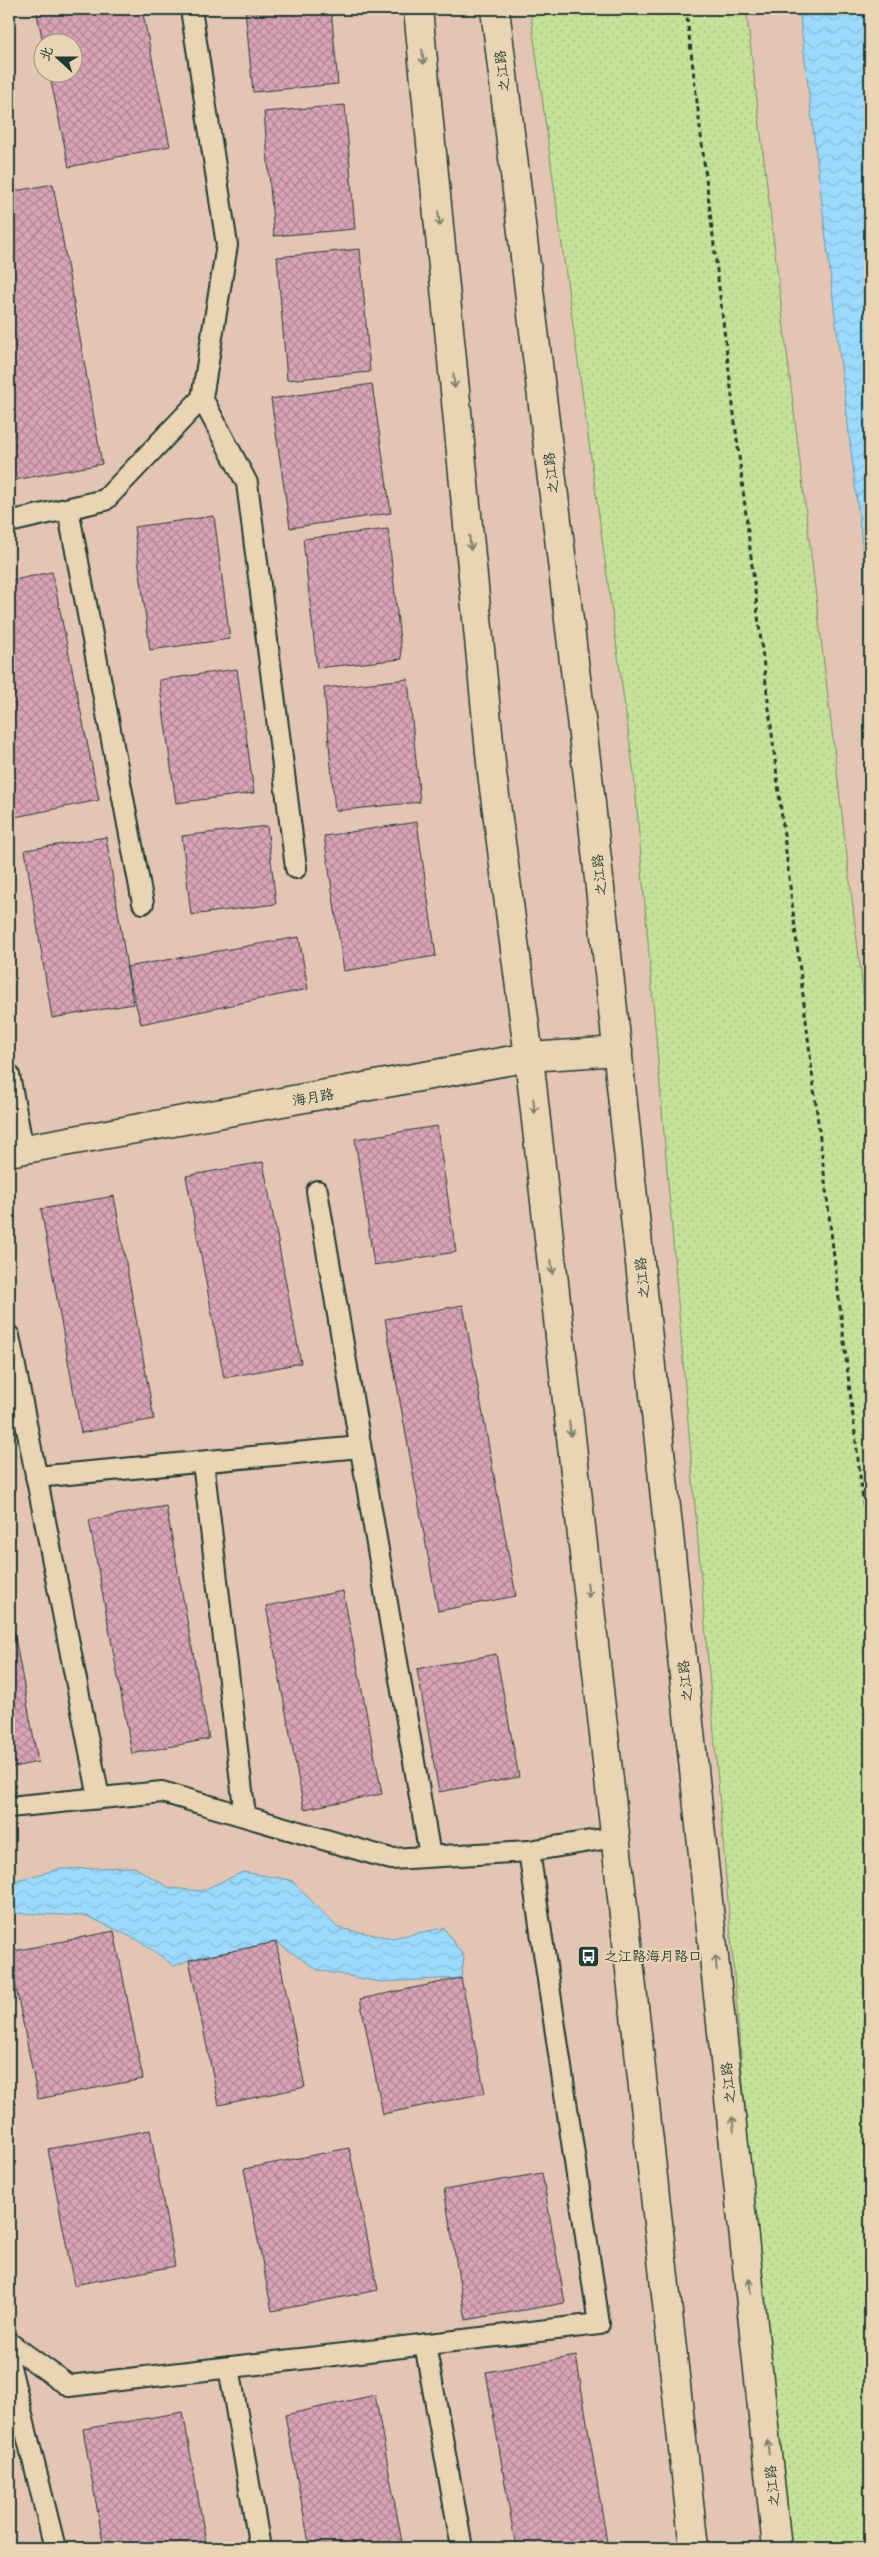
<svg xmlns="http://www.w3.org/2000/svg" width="879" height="2557" font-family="Sriracha,'LXGW WenKai TC',sans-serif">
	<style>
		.park { fill: url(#park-dots); stroke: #729066 }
		.water { fill: url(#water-waves); stroke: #699bac }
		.building { fill: url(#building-cross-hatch); stroke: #1f3d34 }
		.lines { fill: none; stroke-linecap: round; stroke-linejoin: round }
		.service-casing { stroke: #1f3d34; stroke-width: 24 }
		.tertiary-casing { stroke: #1f3d34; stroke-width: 31 }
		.primary-casing { stroke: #1f3d34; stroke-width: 31 }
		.path { stroke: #1f3d34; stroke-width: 3; stroke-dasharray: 5 4; stroke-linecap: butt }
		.service { stroke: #e9d4b3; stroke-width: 20 }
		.tertiary { stroke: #e9d4b3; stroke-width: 28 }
		.primary { stroke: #e9d4b3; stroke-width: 28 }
		.oneway { stroke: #7a816d }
		.labels { text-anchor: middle; stroke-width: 4; stroke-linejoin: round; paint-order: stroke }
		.street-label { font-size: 14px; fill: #1f3d34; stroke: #e9d4b3 }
		.poi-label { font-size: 14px; fill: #1f3d34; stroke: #e9d4b3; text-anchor: start }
	</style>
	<defs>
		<pattern id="park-dots" width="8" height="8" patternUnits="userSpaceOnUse" patternTransform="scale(1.25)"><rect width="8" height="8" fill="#c6e299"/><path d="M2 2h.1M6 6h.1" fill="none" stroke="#aac384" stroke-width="1.8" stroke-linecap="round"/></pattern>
		<pattern id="water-waves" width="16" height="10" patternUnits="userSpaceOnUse" patternTransform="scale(1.25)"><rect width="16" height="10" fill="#9bdafc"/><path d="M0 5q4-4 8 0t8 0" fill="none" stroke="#85bcd9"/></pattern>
		<pattern id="building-cross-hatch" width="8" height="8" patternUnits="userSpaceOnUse" patternTransform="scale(1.25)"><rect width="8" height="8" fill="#daa3b8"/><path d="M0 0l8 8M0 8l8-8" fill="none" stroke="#b08696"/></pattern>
	</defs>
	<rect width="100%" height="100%" fill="#e4c5b4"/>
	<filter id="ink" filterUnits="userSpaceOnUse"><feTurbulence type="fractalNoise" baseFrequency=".02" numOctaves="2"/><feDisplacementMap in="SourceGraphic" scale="10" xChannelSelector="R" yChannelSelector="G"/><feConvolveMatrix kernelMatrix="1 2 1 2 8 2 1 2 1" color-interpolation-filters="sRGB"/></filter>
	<g filter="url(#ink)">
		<!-- park -->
		<path class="park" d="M530,9H746L870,1050V2548H782L634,774Z"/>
		<!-- water -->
		<path class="water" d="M799,9H870V612Z
			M134,1867L170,1888L201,1891L243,1872L291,1880L338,1928L391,1938L444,1928L464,1957L461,1978L380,1982L318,1970L276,1942L189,1960L174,1966L140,1941L87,1916L11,1913L9,1882L60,1869Z"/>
		<!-- building -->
		<path class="building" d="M36,9H142L170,146L69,167L49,72H72V42H43Z
			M245,9H331L338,84L253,92Z
			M345,105L355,229L274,236L264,112Z
			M53,184L102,464L9,481V192Z
			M360,249L370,372L287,380L277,257Z
			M372,384L391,513L290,528L271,399Z
			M214,516L230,639L150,650L134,527Z
			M388,529L402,659L317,668L303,539Z
			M52,572L99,800L15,817L9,784V581Z
			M237,669L254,793L176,803L159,680Z
			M408,679L420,802L335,811L324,688Z
			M417,822L436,956L344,971L324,836Z
			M267,826L276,904L191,915L182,836Z
			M106,837L133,1004L52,1018L25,850Z
			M299,937L308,989L141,1024L126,967Z
			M437,1126L456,1252L374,1265L355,1139Z
			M263,1162L301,1363L224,1378L186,1176Z
			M114,1196L154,1419L81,1433L41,1209Z
			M463,1305L516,1596L438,1611L385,1319Z
			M166,1506L209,1739L132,1754L89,1520Z
			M343,1591L382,1794L304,1809L266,1606Z
			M9,1605L38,1762L9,1768Z
			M496,1654L519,1777L439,1792L417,1669Z
			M114,1931L143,2079L38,2099L9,1952Z
			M276,1942L305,2087L219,2105L189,1960Z
			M461,1978L485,2093L383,2114L360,1999Z
			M150,2130L175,2266L74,2285L48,2149Z
			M349,2148L378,2290L272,2311L244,2169Z
			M542,2173L565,2303L466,2320L444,2190Z
			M576,2356L608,2548H516L486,2372Z
			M375,2395L403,2548H310L285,2415Z
			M183,2412L207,2548H104L83,2429Z"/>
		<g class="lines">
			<defs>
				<path id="service" d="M202,398L247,483L296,868
					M68,509L143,903
					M9,522L105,500L202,398L227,245L191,9
					M9,1075L23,1150
					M317,1191L430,1856
					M9,1336L99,1798
					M203,1462L245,1816
					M36,1477L360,1447
					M9,1807L162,1792L391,1859L529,1851L615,1837
					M9,2343L69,2386L599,2324L529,1851
					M425,2344L462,2548
					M9,2363L55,2548
					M229,2367L260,2548"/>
				<path id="tertiary" d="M9,1152L529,1057L618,1051"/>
				<path id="primary" d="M418,9L492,773L529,1057L694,2548
					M495,9L589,785L777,2548"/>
			</defs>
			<!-- service casing -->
			<use href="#service" class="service-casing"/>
			<!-- tertiary casing -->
			<use href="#tertiary" class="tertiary-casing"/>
			<!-- primary casing -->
			<use href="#primary" class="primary-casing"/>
			<!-- path -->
			<path class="path" d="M686,9L870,1560"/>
			<!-- service -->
			<use href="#service" class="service"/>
			<!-- tertiary -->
			<use href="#tertiary" class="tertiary"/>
			<!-- primary -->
			<use href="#primary" class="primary"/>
		</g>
		<!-- one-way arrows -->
		<defs><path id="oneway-shaft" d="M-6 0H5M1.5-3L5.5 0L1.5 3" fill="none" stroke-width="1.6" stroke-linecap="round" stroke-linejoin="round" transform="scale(1.25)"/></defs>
		<g class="oneway">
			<use href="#oneway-shaft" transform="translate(423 57) rotate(84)"/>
			<use href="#oneway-shaft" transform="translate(439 219) rotate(84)"/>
			<use href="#oneway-shaft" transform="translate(454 381) rotate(84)"/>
			<use href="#oneway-shaft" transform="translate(470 543) rotate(84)"/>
			<use href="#oneway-shaft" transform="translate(534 1106) rotate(84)"/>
			<use href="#oneway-shaft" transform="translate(552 1267) rotate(84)"/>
			<use href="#oneway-shaft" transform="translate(570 1429) rotate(84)"/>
			<use href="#oneway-shaft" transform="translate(588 1590) rotate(84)"/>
			<use href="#oneway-shaft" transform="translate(716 1963) rotate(-96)"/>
			<use href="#oneway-shaft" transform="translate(733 2124) rotate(-96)"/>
			<use href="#oneway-shaft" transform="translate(750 2286) rotate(-96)"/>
			<use href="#oneway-shaft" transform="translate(768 2447) rotate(-96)"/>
		</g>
	</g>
	<!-- icons -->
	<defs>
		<symbol id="bus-square" viewBox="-11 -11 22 22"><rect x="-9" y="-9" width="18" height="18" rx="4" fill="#1f3d34" stroke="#e9d4b3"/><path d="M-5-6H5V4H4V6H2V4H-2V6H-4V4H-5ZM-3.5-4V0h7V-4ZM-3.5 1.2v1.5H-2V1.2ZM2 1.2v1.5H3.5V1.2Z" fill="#fff"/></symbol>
	</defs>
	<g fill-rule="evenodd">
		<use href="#bus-square" x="576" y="1944" width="25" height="25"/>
	</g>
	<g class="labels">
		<!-- street labels -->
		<g class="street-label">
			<text transform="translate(502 71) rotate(-97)" y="5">之江路</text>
			<text transform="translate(551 473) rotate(-97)" y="5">之江路</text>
			<text transform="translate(599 875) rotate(-96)" y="5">之江路</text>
			<text transform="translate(313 1097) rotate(-10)" y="5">海月路</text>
			<text transform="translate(642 1278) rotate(-96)" y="5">之江路</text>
			<text transform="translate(685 1681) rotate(-96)" y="5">之江路</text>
			<text transform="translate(728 2083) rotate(-96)" y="5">之江路</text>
			<text transform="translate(772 2486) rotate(-96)" y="5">之江路</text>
		</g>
		<!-- poi labels -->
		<g class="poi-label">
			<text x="604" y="1961">之江路海月路口</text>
		</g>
	</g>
	<!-- margin -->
	<rect width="879" height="2557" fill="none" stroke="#e9d4b3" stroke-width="30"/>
	<rect x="15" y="15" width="849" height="2527" fill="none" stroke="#1f3d34" stroke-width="2" filter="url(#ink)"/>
	<!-- north arrow -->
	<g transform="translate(58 58) rotate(291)"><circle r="24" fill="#e9d4b3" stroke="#989880"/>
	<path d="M0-4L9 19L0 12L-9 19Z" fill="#1f3d34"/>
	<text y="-8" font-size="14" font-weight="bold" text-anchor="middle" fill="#1f3d34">北</text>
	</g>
</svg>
